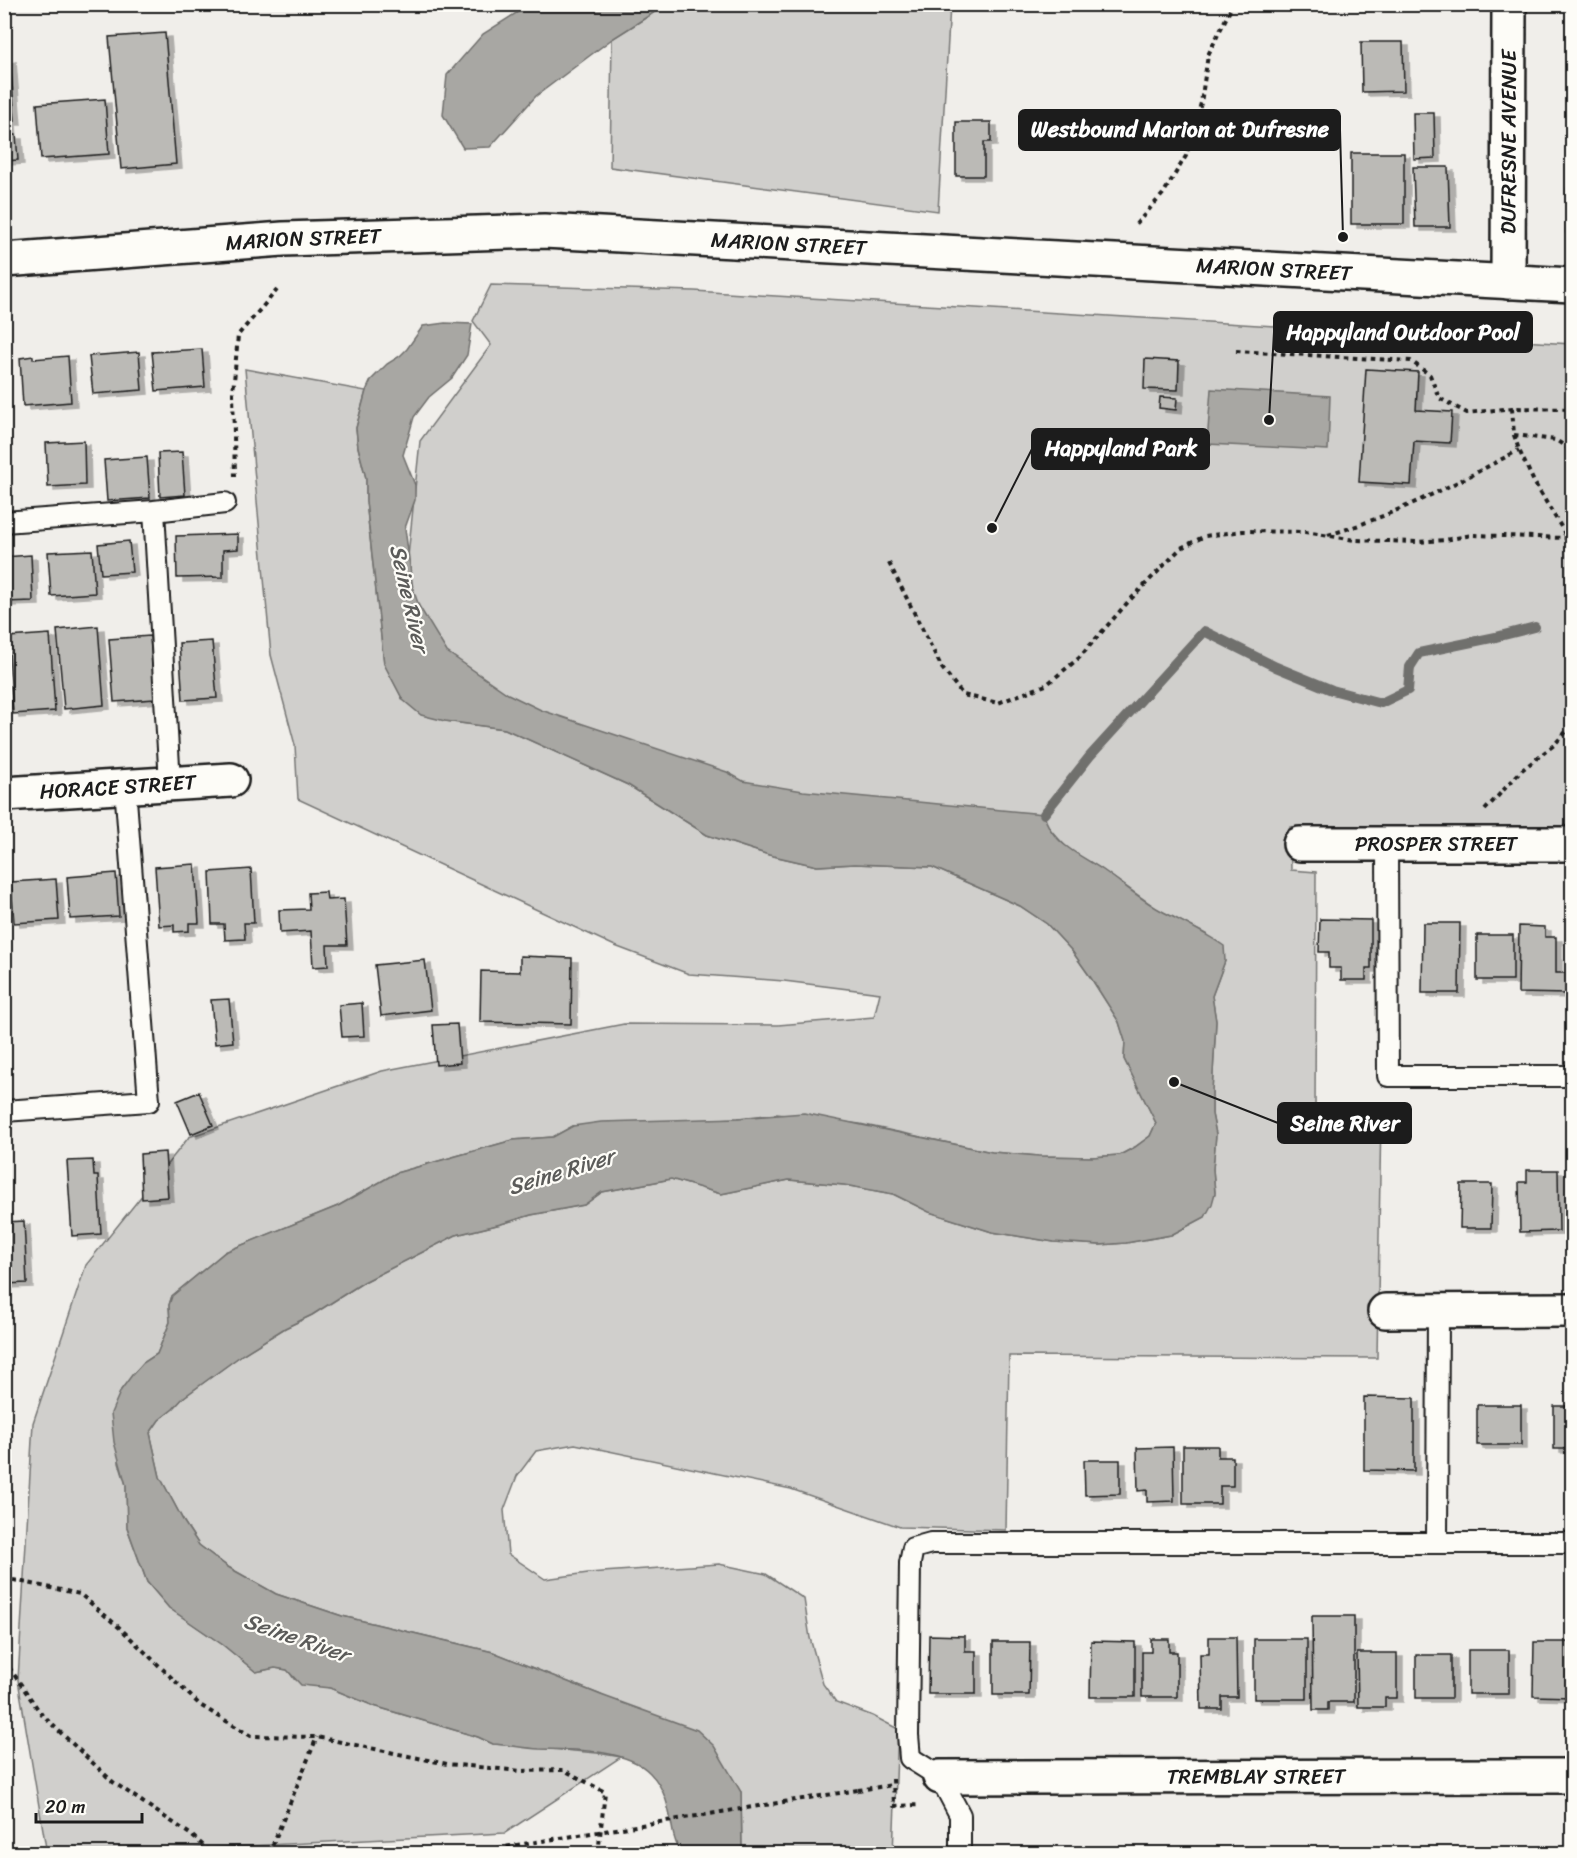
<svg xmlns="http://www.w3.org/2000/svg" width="1577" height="1858" font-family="Sriracha,sans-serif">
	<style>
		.green { fill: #d0cfcc; stroke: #767674; stroke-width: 1.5 }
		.water { fill: #a8a7a3; stroke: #706f6d; stroke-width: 1.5 }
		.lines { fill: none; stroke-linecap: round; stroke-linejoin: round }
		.stream { stroke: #706f6d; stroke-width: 10 }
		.building { fill: #bbbab6; stroke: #1c1c1c; stroke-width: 1.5; filter: url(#shadow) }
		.lane-casing { stroke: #1c1c1c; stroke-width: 24 }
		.street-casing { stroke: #1c1c1c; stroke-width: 38 }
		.secondary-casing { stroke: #1c1c1c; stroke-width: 38 }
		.path { stroke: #1c1c1c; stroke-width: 4; stroke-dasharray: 4.5 4.5; stroke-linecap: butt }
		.lane { stroke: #fdfcf7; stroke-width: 20 }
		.street { stroke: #fdfcf7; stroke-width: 33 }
		.secondary { stroke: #fdfcf7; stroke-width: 33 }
		.path-bridge { stroke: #1c1c1c; stroke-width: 4; stroke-dasharray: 4.5 4.5; stroke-linecap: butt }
		.labels { text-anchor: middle; stroke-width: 4.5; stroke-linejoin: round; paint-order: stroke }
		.street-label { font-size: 21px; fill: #1c1c1c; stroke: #fdfcf7 }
		.water-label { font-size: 22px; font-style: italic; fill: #5b5b59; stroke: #fdfcf7 }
		.leader { fill: none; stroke: #1c1c1c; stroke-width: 2 }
		.callout-dot { fill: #1c1c1c; stroke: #fdfcf7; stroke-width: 2 }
		.callout { fill: #1c1c1c; stroke: #1c1c1c; stroke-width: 2 }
		.callout-label { font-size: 22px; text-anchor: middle; font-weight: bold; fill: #fff }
	</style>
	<defs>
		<filter id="shadow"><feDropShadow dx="6" dy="4" stdDeviation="0" flood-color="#0004"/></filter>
	</defs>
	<rect width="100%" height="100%" fill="#f0eeea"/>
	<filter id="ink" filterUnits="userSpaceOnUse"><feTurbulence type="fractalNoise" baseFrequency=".0167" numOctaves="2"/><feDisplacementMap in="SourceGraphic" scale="12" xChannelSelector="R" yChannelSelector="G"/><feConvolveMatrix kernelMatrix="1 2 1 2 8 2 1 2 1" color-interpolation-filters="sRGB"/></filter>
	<g filter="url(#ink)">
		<!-- green -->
		<path class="green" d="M665,5H950L938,211L610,167L612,39L650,15Z
			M491,285L694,291L1572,344V826L1290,827L1291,870L1316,872L1315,1113H1381L1377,1358L1009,1356L1006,1530L900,1527L791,1489L575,1444L536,1451L517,1476L504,1510L508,1554L545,1579L588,1573L719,1564L766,1574L804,1599L810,1638L823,1684L836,1702L873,1716L898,1729L893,1853H742L741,1792L601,1695L493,1652L342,1616L276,1594L228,1567L199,1545L184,1522L160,1477L150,1433L159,1420L173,1409L184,1397L243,1354L285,1328L312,1315L364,1282L456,1235L501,1224L531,1215L584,1205L602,1192L671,1179L721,1194L789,1180L844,1185L893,1194L930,1212L992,1232L1054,1242L1100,1245L1126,1243L1171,1235L1205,1217L1215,1193L1213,1169L1216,1134L1212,1114V1091L1216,1021L1212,996L1225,961L1206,934L1159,910L1101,869L1069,850L1046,825L751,793L501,702L402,614L420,441L491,345L473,321Z
			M245,369L366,391L356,428L358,447L366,478V501L384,663L403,700L445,721L505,729L628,785L707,835L769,855L817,866L855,864L932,867L1020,906L1047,924L1072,951L1091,978L1119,1022L1125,1041L1124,1059L1156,1123L1150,1136L1135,1147L1120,1155L1092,1157L1039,1156L992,1152L860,1124L777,1114L738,1118L573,1126L553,1137L513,1140L396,1173L338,1206L225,1252L172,1296L169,1305L170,1322L157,1354L143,1363L121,1390L119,1463L126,1485L127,1527L147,1582L169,1608L223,1645L256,1672L275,1668L288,1670L294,1679L330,1688L374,1706L478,1737L493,1744L597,1753L621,1757L505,1833L109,1853L47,1854L18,1680L33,1423L86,1265L189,1137L382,1071L624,1024L778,1025L874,1017L880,993L784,981L689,974L615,946L298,799L295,745L271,655Z"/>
		<!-- water -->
		<path class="water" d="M529,5H665L650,15L612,39L536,96L490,147L463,148L443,115L447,75L483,34Z
			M445,323L472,324L467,355L452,378L429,397L414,417L403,455L415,485V500L405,528L413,589L419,606L447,652L508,694L541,710L727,772L743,781L803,791L1044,814C1050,843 1081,855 1103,870C1122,883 1140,899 1160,910C1182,922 1204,932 1224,946L1225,961L1212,996L1216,1021L1212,1091V1114L1216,1134L1213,1169L1215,1193L1212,1204L1205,1217L1171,1235L1126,1243L1100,1245L1054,1242L992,1232L929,1212L893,1194L844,1185L789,1180L721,1194L671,1179L602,1192L584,1205L531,1215L501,1224L456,1235L364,1282L312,1315L285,1328L243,1354L184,1397L173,1409L159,1420L150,1433L160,1477L184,1522L199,1545L228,1567L276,1594L342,1616L493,1652L601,1695L697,1730L714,1746L741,1792L742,1853H679C678,1846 674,1839 673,1832C669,1810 666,1789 650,1773C626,1748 571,1750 539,1749C524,1748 508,1745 493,1744L478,1737L374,1706L330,1688L301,1685L287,1670L275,1668L256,1672L223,1645L169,1608L147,1582L127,1527L126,1485L114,1442L111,1413L121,1390L132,1375L143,1363L157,1354L170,1322L169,1305L172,1296L225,1252L338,1206L396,1173L513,1140L553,1137L573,1126L601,1122L738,1118L804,1113L992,1152L1039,1156L1092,1157L1120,1155L1135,1147L1150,1136L1156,1123L1124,1059L1125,1041L1119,1022L1091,978L1072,951L1047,924L1020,906L932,867L855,864L817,866L769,855L707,835L628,785L505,729L445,721L421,715L403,700L384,664L366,501V478L358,447L356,428L366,391L371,380L387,364L400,356L407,349L423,326Z
			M1211,389L1330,396L1328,450L1207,444Z"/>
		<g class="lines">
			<!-- stream -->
			<path class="stream" d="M1044,814L1090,756L1204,631L1276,667L1332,690L1381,703L1408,690L1410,667L1419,653L1496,637L1535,627"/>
		</g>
		<!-- building -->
		<path class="building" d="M165,33L176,164L121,169L109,37Z
			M1361,42H1403L1404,91L1362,92Z
			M4,49L5,59L10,58L15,121H10L11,135H16L18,160L4,161Z
			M105,99L109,154L41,159L37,104Z
			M1413,113H1434L1435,158L1414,159Z
			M956,122H991V142H984V176H956Z
			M1351,153H1404V224H1351Z
			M1413,167H1448L1450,227H1415Z
			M1567,188H1572V234L1566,233Z
			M202,349L205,387L156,391L152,352Z
			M139,352L142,390L93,394L89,356Z
			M33,356V359L68,356L71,402L23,406L20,358Z
			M1145,359L1179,361L1178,390L1144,389Z
			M1366,369L1418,372L1416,410L1452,412L1450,443L1414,441L1411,485L1359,482Z
			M1160,397L1177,398L1176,410L1159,408Z
			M84,441L85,485L48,487L46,443Z
			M182,452L185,495L160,497L158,453Z
			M147,457L150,498L107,501L104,460Z
			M238,534V549L223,550V577L177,578L176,536Z
			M129,541L132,572L101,574L98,544Z
			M92,550L95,593L51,596L48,552Z
			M31,555L33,601L4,602V557Z
			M98,626L104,705L64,709L57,630Z
			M50,634L55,711L13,714L8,637Z
			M150,636L155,699L114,702L109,639Z
			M212,641L217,698L183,700L179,643Z
			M195,864L199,923H189V931L174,932V925L159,926L155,867Z
			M251,869L254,923H244L245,939L225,940L224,924H212L210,872Z
			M116,873L119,916L70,919L67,877Z
			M56,879L59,920L14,923L11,882Z
			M326,892L327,900L344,899L347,945H327L328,966L313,967L311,931L280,933L279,910L309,909L308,893Z
			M1320,919L1371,920V968H1366V980H1341V968H1329V952H1319Z
			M1423,923H1460L1459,993H1422Z
			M1519,926L1545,927V937H1556V973H1568V994L1518,993Z
			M1477,935H1513V980H1477Z
			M520,956L572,958L571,1024L480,1022L481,971L520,972Z
			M425,960L431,1010L381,1016L375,965Z
			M229,999L233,1042L215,1044L211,1000Z
			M362,1003L364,1036L342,1037L339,1005Z
			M457,1024L460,1063L436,1065L433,1025Z
			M199,1092L213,1125L191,1134L177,1101Z
			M165,1152L168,1197L142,1199L140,1154Z
			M93,1160L94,1176H98L101,1234L72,1236L67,1161Z
			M1527,1170H1558L1559,1231L1520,1232L1519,1182H1527Z
			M1461,1184H1492L1491,1228H1460Z
			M24,1221L27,1283L4,1284V1222Z
			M1364,1397L1414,1398V1471L1364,1470Z
			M1477,1405H1521V1445H1477Z
			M1554,1406H1572V1449H1554Z
			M1183,1446H1218V1457H1233V1486H1220V1504H1183Z
			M1173,1447L1174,1501L1147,1502V1490L1138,1491L1137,1448Z
			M1084,1460H1120V1494L1085,1495Z
			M1312,1616H1354V1702H1328V1710H1313Z
			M929,1635L965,1636V1651H976V1694H928Z
			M1209,1637H1236L1237,1697H1222V1709H1201L1200,1654H1209Z
			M1151,1639H1169V1652H1177V1697H1142V1652H1151Z
			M1254,1639H1307V1699H1254Z
			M1091,1641L1135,1642V1697H1090Z
			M993,1642H1030L1029,1695H993Z
			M1534,1642H1572V1697L1533,1696Z
			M1468,1650H1509V1694H1468Z
			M1357,1653H1397V1698H1385V1707H1358Z
			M1416,1655H1451V1698H1416Z"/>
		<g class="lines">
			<defs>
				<path id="lane" d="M154,511L225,503
					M4,522L154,511L170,783
					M1387,844L1388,1076H1572
					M4,1111L149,1101L125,786
					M1437,1543L1438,1311
					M960,1854V1815L940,1777L910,1758L908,1735L910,1563L913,1548L931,1543H1572"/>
				<g id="street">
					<path id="s1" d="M1508,282L1509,4"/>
					<path id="s2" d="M4,794L231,780"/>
					<path id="s3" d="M1300,844H1572"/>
					<path d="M1385,1311L1572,1310"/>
					<path id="s4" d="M940,1777L1572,1776"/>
				</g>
				<g id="secondary">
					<path id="s5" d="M4,260L283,239L544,231L1572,285"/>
				</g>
			</defs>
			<!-- lane casing -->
			<use href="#lane" class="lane-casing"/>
			<!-- street casing -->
			<use href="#street" class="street-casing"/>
			<!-- secondary casing -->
			<use href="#secondary" class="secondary-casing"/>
			<!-- path -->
			<path class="path" d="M1136,224L1163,194L1186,156L1201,103L1208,55L1233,4
				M1236,351L1411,361L1430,375L1439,398L1467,413L1512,408L1572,409
				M1512,408L1514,435L1519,450L1534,482L1563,530L1572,553
				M1514,435L1556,440L1572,451
				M235,477L233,393L238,335L277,290
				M1328,535C1396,515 1457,483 1519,450
				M889,563L942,668L963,695L998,703L1046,685L1079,658L1128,602L1181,548L1205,536L1243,531L1305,532L1355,540L1416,542L1445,540L1472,535L1566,538
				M1485,810L1522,770L1554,745L1572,725
				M4,1578L80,1594L121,1629L200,1705L251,1736L317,1737L447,1764L521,1771L564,1770L605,1792L598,1854
				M4,1660L42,1715L113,1782L190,1834L213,1854
				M893,1779L894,1806L920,1805
				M858,1790L893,1785
				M269,1854L317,1737
				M440,1854L480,1851"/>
			<!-- lane -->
			<use href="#lane" class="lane"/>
			<!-- street -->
			<use href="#street" class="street"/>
			<!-- secondary -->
			<use href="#secondary" class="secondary"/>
			<!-- path-bridge -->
			<path class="path-bridge" d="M480,1851L858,1790"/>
		</g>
	</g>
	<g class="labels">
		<!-- street labels -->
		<g class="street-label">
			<text dy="7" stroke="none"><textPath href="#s1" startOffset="140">DUFRESNE AVENUE</textPath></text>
			<text dy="7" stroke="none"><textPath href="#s5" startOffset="300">MARION STREET</textPath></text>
			<text dy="7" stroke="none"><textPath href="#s5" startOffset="786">MARION STREET</textPath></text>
			<text dy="7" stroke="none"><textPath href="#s5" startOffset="1272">MARION STREET</textPath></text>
			<text dy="7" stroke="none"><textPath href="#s2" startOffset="114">HORACE STREET</textPath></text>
			<text dy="7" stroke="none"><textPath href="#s3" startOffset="136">PROSPER STREET</textPath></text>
			<text dy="7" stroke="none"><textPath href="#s4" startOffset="316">TREMBLAY STREET</textPath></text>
		</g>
		<!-- water labels -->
		<g class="water-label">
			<text transform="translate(410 598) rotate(77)" y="8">Seine River</text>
			<text transform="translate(561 1171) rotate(-17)" y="8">Seine River</text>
			<text transform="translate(297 1637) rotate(19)" y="8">Seine River</text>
		</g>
	</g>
	<!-- callouts -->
	<path class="leader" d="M1343 237L1340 130M1269 420L1274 332M992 528L1032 449M1174 1082L1278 1123"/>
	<g class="callout-dot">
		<circle cx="1343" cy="237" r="6"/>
		<circle cx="1269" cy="420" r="6"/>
		<circle cx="992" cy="528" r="6"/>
		<circle cx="1174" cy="1082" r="6"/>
	</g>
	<g class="callout">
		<rect x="1019" y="110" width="321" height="40" rx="6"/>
		<rect x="1274" y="312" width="258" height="40" rx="6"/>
		<rect x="1032" y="429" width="177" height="40" rx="6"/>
		<rect x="1278" y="1103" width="133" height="40" rx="6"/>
	</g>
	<g class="callout-label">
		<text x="1180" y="137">Westbound Marion at Dufresne</text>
		<text x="1403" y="340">Happyland Outdoor Pool</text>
		<text x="1121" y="456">Happyland Park</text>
		<text x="1345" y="1131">Seine River</text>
	</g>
	<!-- margin -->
	<rect width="1577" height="1858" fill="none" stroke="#fdfcf7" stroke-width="24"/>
	<rect x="12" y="12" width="1553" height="1834" fill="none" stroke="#1c1c1c" stroke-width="2" filter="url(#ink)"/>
	<!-- scale -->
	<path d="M36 1813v9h106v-9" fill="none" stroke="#1c1c1c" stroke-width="3"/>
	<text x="45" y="1813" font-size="18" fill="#1c1c1c" stroke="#fdfcf7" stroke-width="4.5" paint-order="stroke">20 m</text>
</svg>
